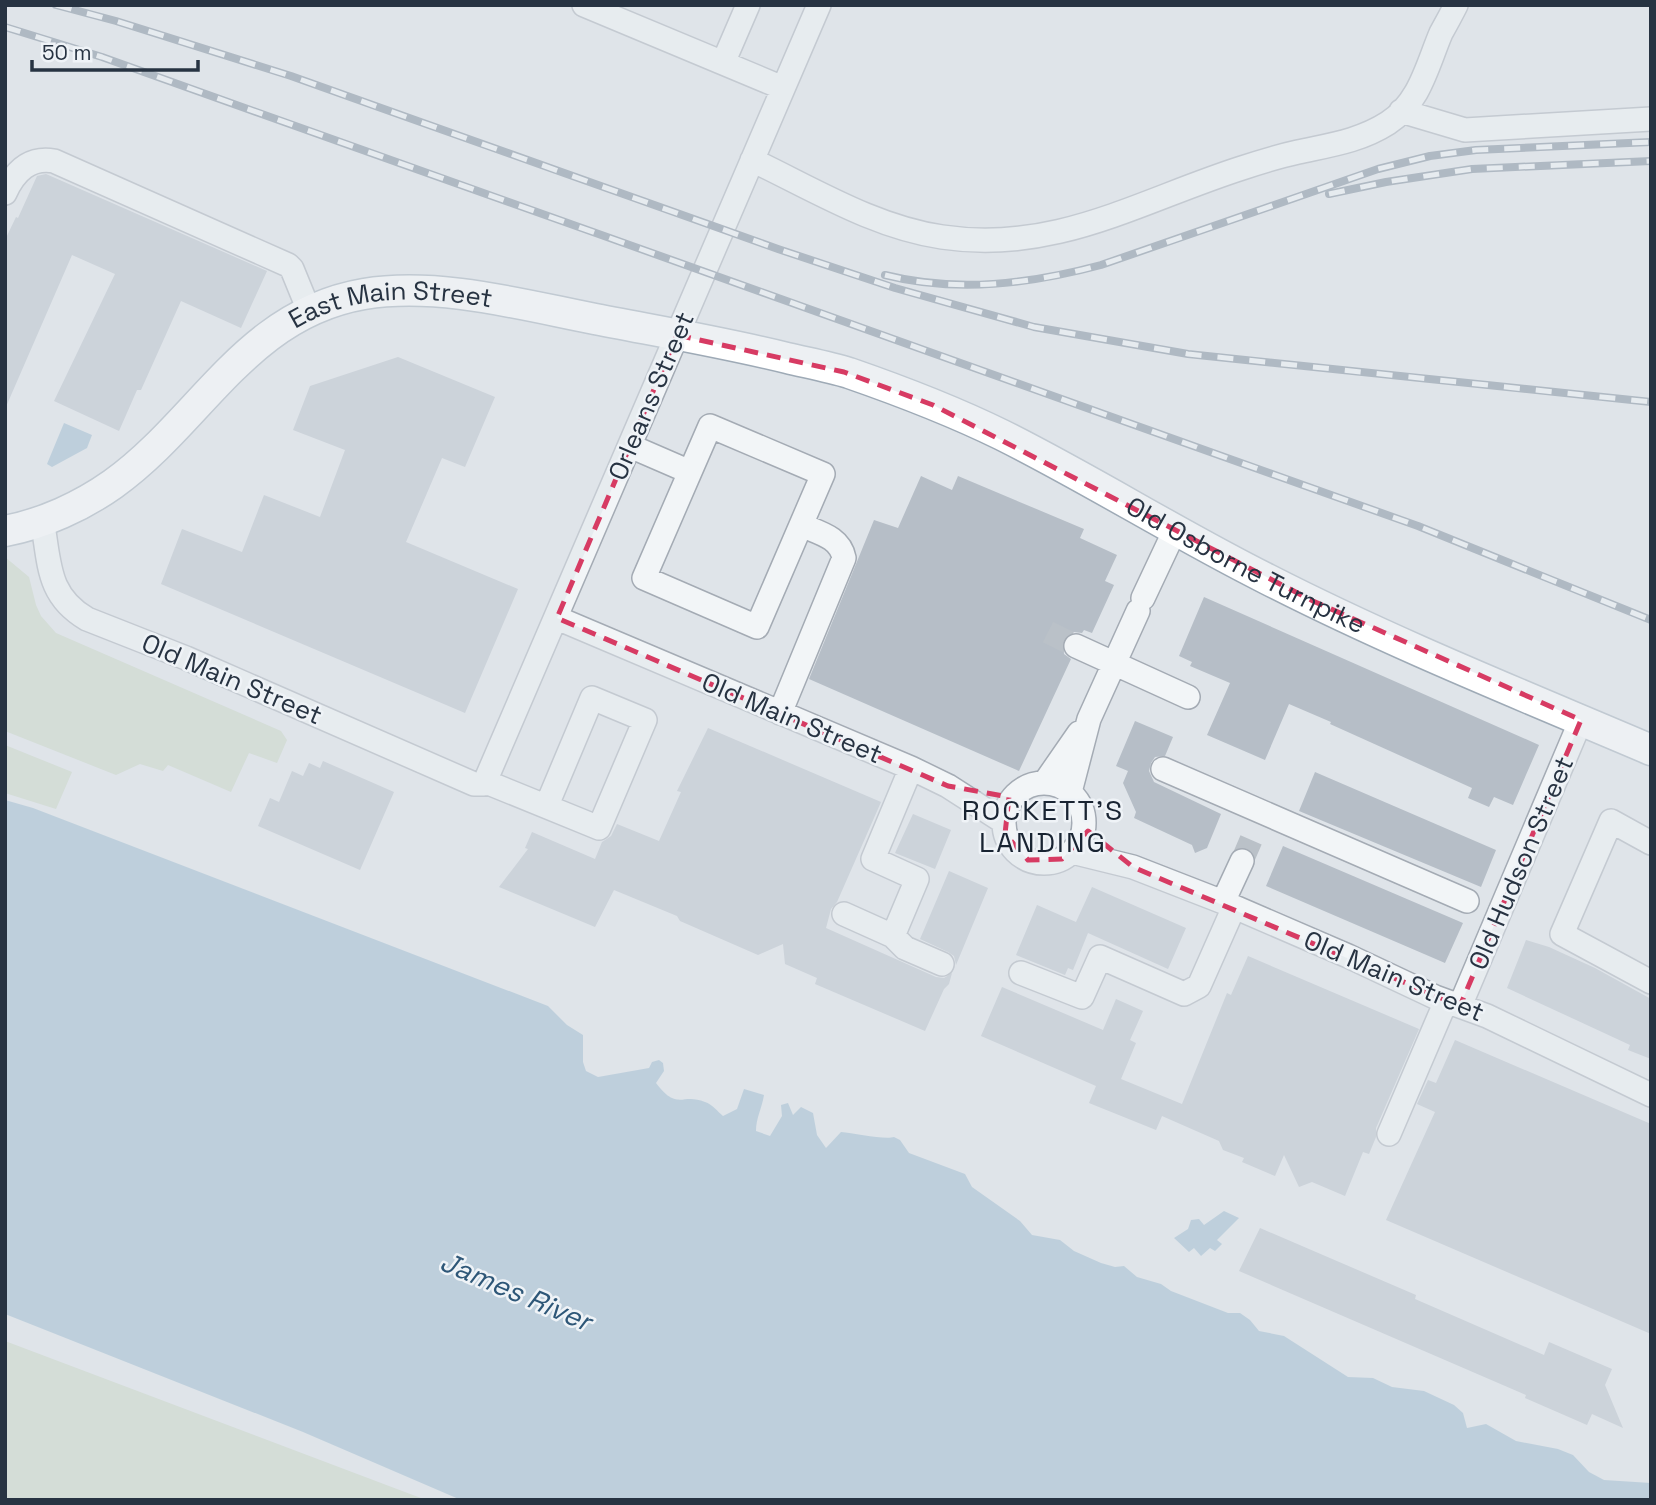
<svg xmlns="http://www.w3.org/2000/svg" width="1656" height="1505" font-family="'Space Grotesk',sans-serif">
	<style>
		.green { fill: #c7d4c0 }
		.water { fill: #98b7cc }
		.building { fill: #b6bec7 }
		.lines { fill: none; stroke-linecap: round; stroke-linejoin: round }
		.minor-tunnel { stroke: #bac1c8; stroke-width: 23; stroke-dasharray: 23 11; stroke-linecap: butt }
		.minor-casing { stroke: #a4abb4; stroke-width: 26 }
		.major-casing { stroke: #9eaab6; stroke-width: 33 }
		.minor { stroke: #f2f5f7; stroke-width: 23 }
		.major { stroke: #fff; stroke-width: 30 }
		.rail-casing { stroke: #778594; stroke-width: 8 }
		.rail { stroke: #eff3f7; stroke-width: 5; stroke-dasharray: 16; stroke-linecap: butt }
		.marked { fill: none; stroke: #d73b63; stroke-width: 5; stroke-dasharray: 14 9; stroke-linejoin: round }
		.labels { text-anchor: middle; stroke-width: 5; stroke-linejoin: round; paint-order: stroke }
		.street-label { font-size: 26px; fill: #273342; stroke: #eff3f7 }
		.neighbourhood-label { font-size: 28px; letter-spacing: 2px; fill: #192432; stroke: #eff3f7 }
		.water-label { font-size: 28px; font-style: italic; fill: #2e5778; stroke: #eff3f7 }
	</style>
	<rect width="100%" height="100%" fill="#dfe4e9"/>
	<!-- green -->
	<path class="green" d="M5,557L29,577L36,605L41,616L56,633L281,731L287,740L277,763L249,753L231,792L168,765L163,771L140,764L116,775L5,731Z
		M5,745L72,772L56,809L5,793Z
		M5,1341L426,1500H5Z"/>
	<!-- water -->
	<path class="water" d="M64,423L92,435L87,448L52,467L47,464Z
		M5,800L33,808L548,1006L567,1025L583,1035V1062L586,1071L598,1077L649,1068L652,1062L659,1060L663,1063L664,1071L656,1083C678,1112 682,1092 705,1102C712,1104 718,1112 723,1116L737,1109L744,1089L764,1095C762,1108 756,1118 756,1131L770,1136L782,1116L781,1105L788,1103L793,1115L801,1107L813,1113L817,1135L826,1148L841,1132C854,1133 885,1140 894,1137L900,1140L909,1153L965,1174L972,1187L1020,1221L1032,1235L1060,1240L1074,1251L1101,1263L1115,1267L1124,1266L1137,1277L1161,1284L1171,1291L1228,1313H1240L1250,1320L1259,1331L1284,1336L1348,1377L1373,1378L1392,1387L1424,1391L1454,1405L1463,1413L1467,1428L1486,1424L1516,1441L1558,1449L1573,1455L1589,1472L1604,1480L1651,1483V1500H461L303,1432L5,1314Z
		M1224,1211L1239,1218L1217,1240L1222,1244L1215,1251L1210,1248L1201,1256L1194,1248L1189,1252L1174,1238L1188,1229L1191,1220L1199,1219L1204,1225Z"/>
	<!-- building -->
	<path class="building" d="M46,174L267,271L241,328L181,301L141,390H137L119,431L54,401L115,274L72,255L5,409V240L16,217L18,218L37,176Z
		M398,357L495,397L465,467L442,458L406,542L518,589L465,713L161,584L182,529L242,552L264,495L320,517L345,450L293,430L310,386Z
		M921,476L952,490L958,476L1084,529L1080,538L1117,555L1105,581L1114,585L1092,633L1084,630L1082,633L1074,632L1067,635L1063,641L1064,654L1071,659L1019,771L809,679L874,520L898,528Z
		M1204,597L1539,745L1513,805L1494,797L1489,807L1468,798L1472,788L1330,724L1331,722L1289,704L1265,760L1207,735L1230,683L1190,666L1192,662L1179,656Z
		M1135,721L1173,737L1165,756L1155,757L1151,763L1149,771L1154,782L1221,814L1207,848L1195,853L1192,845L1134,818L1136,812L1123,783L1128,771L1116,766Z
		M708,728L881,802L837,902L831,909L826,928L936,977L944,978L952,973L949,984L944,989L925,1031L815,984L817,978L785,964L783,944L758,955L680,921L677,916L614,890L595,927L499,887L528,849L525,848L532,832L595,859L602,842L611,836L617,824L659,841L681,792L677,791Z
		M323,761L394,792L360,870L258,826L270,798L279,802L292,771L303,776L309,763L320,768Z
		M1315,772L1496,850L1481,887L1299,811Z
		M913,814L951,830L935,869L895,853Z
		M1283,846L1463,923L1445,963L1266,886Z
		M949,871L988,888L956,965L954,956L948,952L920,939Z
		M1092,887L1186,928L1168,969L1088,933L1073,970L1068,968L1065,975L1016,955L1037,905L1076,922Z
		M1526,940L1549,947L1595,968L1651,999V1059L1628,1050L1630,1045L1507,988Z
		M1248,956L1419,1029L1376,1128V1137L1369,1154L1363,1152L1345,1196L1312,1182L1299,1187L1284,1155L1275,1176L1242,1162L1244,1158L1223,1150L1219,1141L1162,1116L1156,1130L1089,1103L1096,1086L981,1036L1002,987L1103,1030L1116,999L1143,1011L1130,1040L1136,1043L1121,1079L1182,1104L1227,993L1231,995Z
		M1455,1040L1651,1124V1334L1386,1220L1435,1112L1417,1104L1428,1080L1436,1083Z
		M1260,1228L1416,1295L1415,1299L1544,1355L1549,1342L1612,1369L1605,1385L1623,1428L1592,1414L1587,1425L1525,1398L1526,1395L1239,1271Z"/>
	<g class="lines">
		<!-- minor-tunnel -->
		<path class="minor-tunnel" d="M1048,632L1076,646
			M1242,861L1254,833"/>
		<defs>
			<path id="minor" d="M584,5L783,88
				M723,63L748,5
				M1401,111L1465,130L1651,119
				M752,160C813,189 874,227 942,237C1055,254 1139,201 1242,168C1260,162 1280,156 1298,152C1330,145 1360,141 1388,123C1420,102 1427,66 1441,33C1446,24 1451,15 1456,5
				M5,193C15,171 30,157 54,161L288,265L292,269L310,313
				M630,446L690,472L644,578L757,627L823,474L710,426L690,472
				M42,520C50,562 46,595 87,619L186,658L474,784H484L819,5
				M1143,598L1175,530
				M557,618L911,768L948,786L1004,822
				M1076,646L1188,697
				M780,713L844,558C840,537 819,533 801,525
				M1163,769L1467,901
				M486,782L599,828L645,720L592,698L547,805
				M1045,782L1079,733
				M1004 823a40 40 0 1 1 80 0a40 40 0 1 1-80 0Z
				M1070,792L1089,719L1138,611
				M1651,843L1611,821L1562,934L1651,982
				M1072,852L1133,867L1223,902L1348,956L1435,997L1487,1016L1651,1095
				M1223,902L1242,861
				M844,914L893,936L917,879L873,859L911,768
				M893,936L905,948L942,964
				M1021,973L1082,997L1100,957L1184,994L1199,986L1234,907
				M1460,1006L1581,720
				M1389,1134L1446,1001"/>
			<g id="major">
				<path id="s1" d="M5,531C43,524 82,506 113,484C201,421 246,314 364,294C437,282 519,304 590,318C656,331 722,342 787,358C808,363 829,367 849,373C901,391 953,411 1002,435C1092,480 1177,534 1267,579C1392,643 1522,695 1651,750"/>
			</g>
		</defs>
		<!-- minor casing -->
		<use href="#minor" class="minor-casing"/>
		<!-- major casing -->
		<use href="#major" class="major-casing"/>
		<!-- minor -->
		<use href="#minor" class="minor"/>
		<!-- major -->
		<use href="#major" class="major"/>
		<defs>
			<path id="rail" d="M56,5L116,21L291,76L778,249L895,288L1034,327L1188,354L1651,402
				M5,27L102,57L1418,526L1651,620
				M1329,194L1386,182L1472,169L1651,161
				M885,275C957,293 1030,284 1101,265L1378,169L1430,156L1476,150L1651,142"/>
		</defs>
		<!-- rail casing -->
		<use href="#rail" class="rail-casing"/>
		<!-- rail -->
		<use href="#rail" class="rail"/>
	</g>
	<!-- marked area -->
	<path d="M0 0H1656V1505H0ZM677,335L844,372L933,405L1313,601L1581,720L1460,1006L1133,867L1088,831L1062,859L1028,860L1005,834L1009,797L948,786L557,618Z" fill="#dfe4e9" fill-opacity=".55" fill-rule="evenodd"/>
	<path class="marked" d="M677,335L844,372L933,405L1313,601L1581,720L1460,1006L1133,867L1088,831L1062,859L1028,860L1005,834L1009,797L948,786L557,618Z"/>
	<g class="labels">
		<!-- street labels -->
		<g class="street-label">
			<text dy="9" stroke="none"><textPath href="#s1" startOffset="464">East Main Street</textPath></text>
			<text transform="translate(651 396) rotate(-67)" y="9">Orleans Street</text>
			<text dy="9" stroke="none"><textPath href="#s1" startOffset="1374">Old Osborne Turnpike</textPath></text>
			<text transform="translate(232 679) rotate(23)" y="9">Old Main Street</text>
			<text transform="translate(792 718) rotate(23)" y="9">Old Main Street</text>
			<text transform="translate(1521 863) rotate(-67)" y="9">Old Hudson Street</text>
			<text transform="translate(1394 976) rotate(23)" y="9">Old Main Street</text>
		</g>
		<!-- neighbourhood labels -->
		<g class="neighbourhood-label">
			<text x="1043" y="820">ROCKETT'S<tspan x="1043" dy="32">LANDING</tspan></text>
		</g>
		<!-- water labels -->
		<g class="water-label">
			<text transform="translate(516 1291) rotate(23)" y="10">James River</text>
		</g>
	</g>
	<!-- border -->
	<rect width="1656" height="1505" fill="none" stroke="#273342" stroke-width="14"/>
	<!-- scale -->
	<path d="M32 60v10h166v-10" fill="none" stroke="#273342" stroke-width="3.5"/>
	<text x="42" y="60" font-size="21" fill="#273342" stroke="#eff3f7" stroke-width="5" paint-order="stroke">50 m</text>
</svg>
